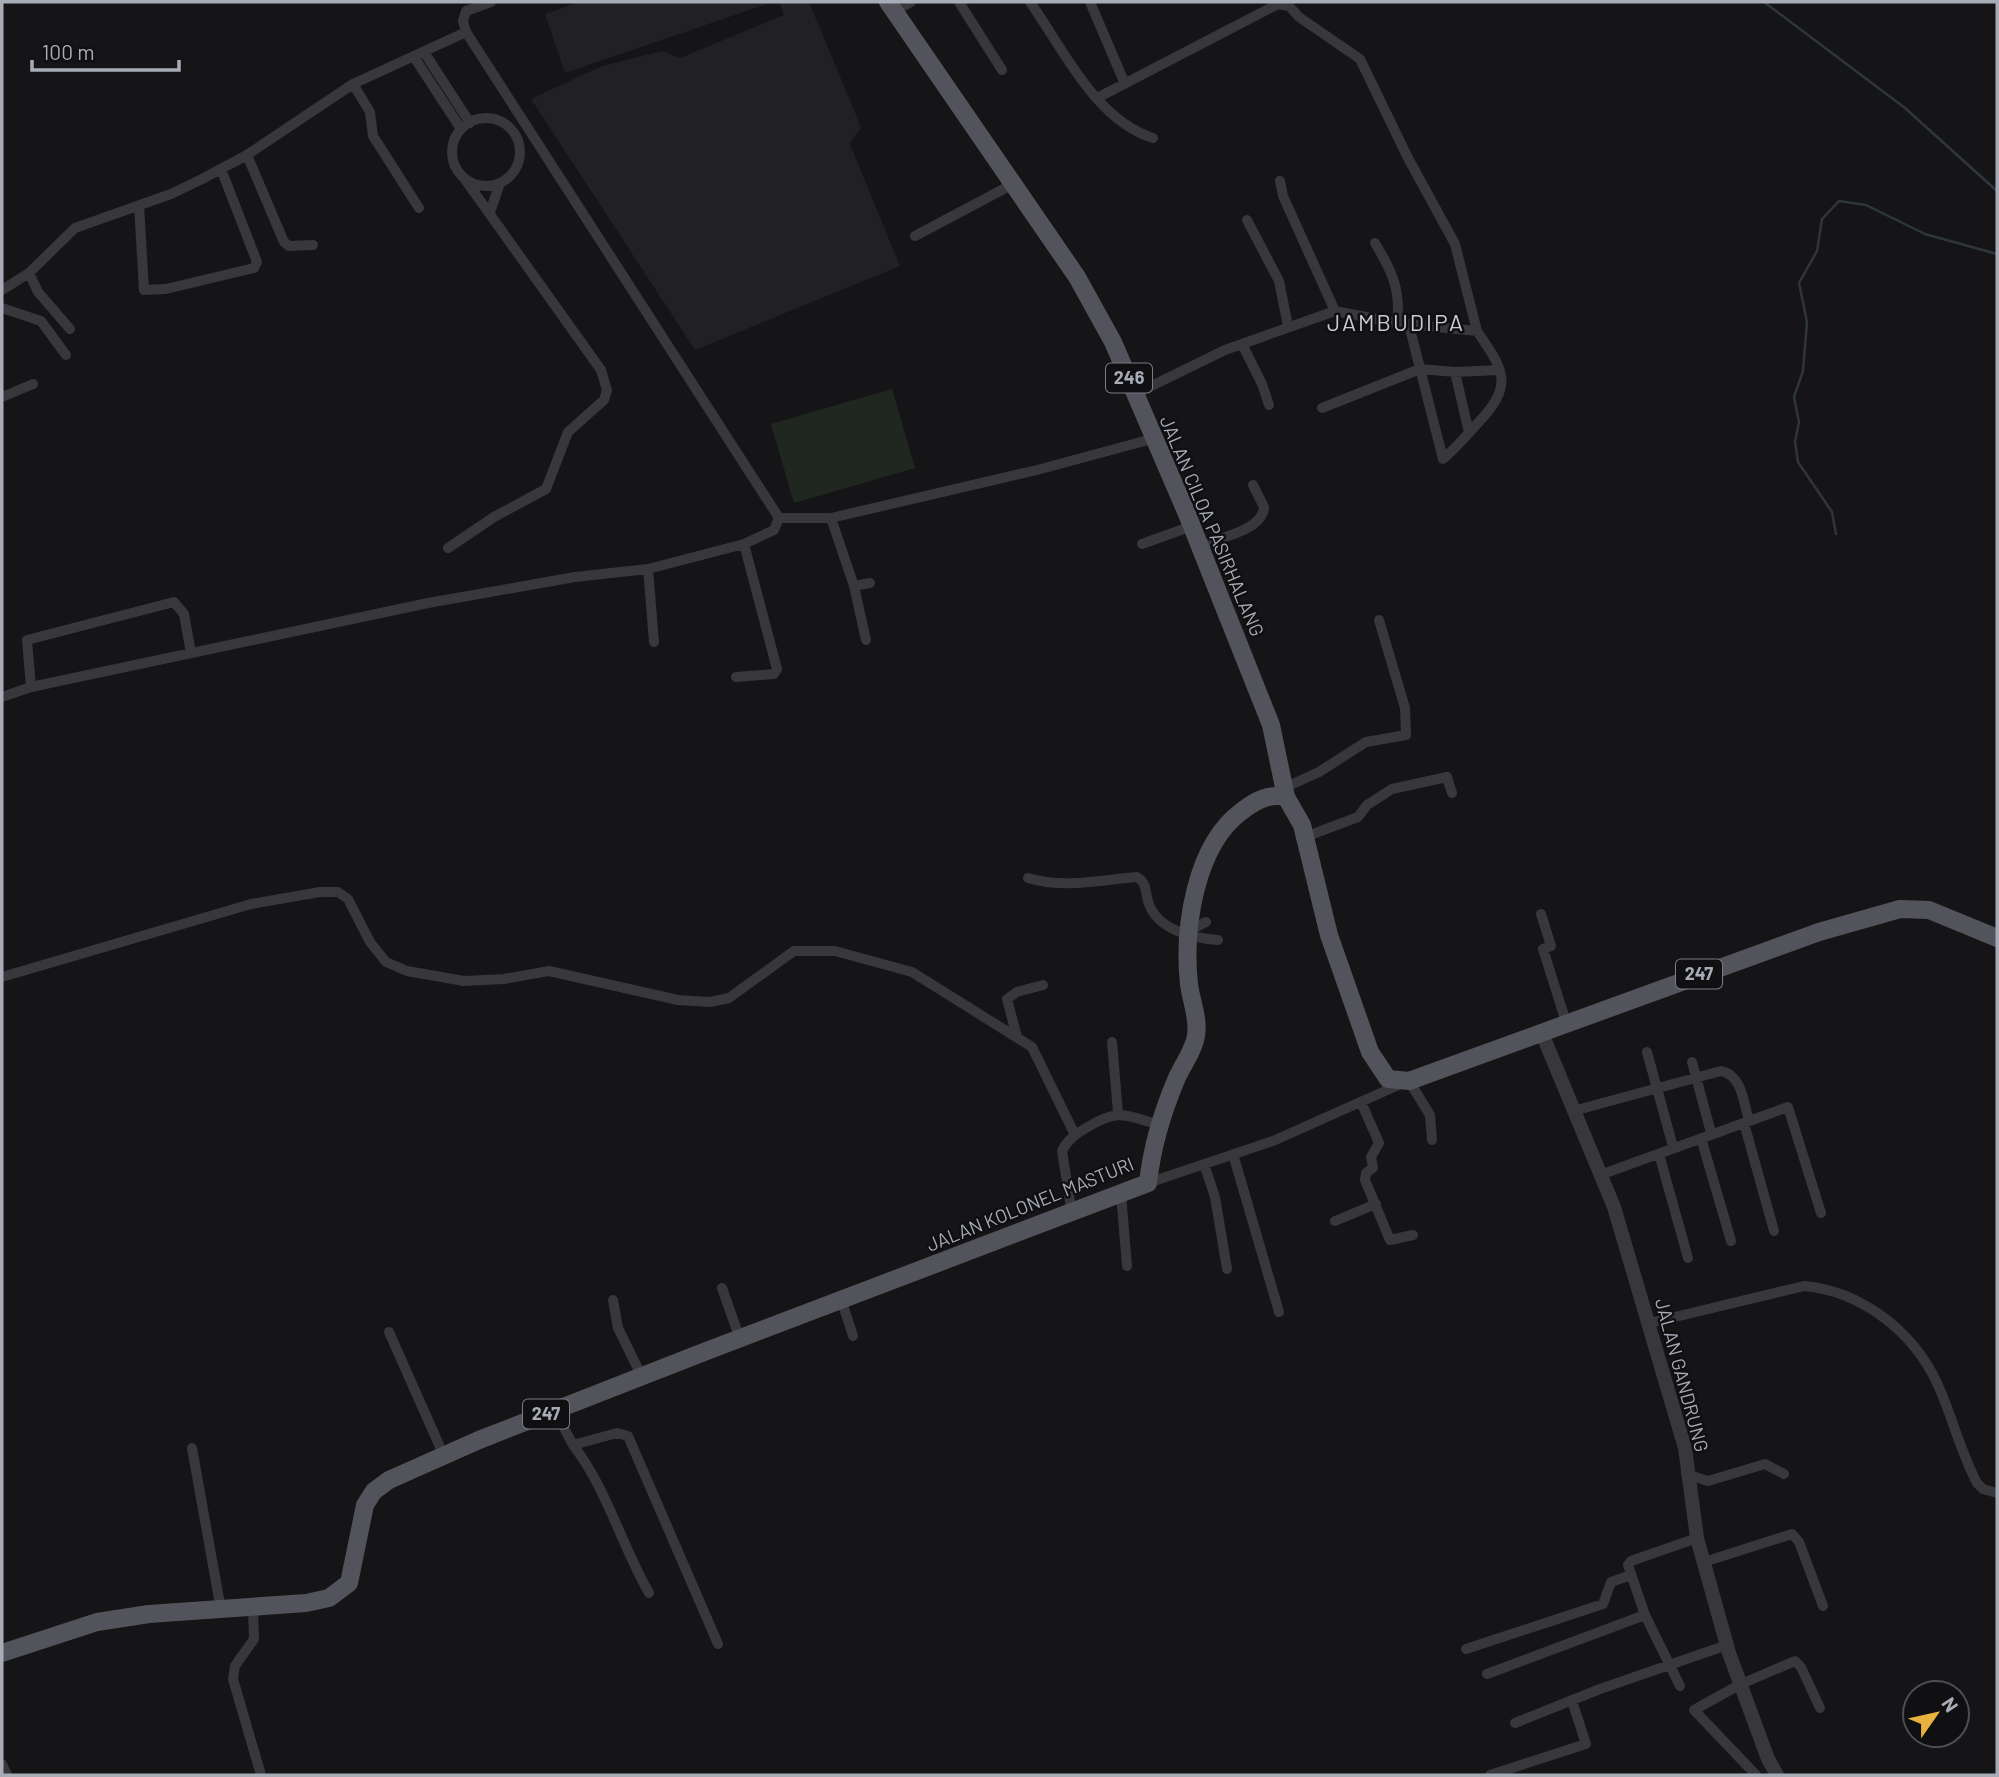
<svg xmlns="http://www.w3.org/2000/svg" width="1999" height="1777" font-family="Barlow,sans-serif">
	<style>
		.built { fill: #212124 }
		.green { fill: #202721 }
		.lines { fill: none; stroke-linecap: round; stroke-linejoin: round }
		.stream { stroke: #2e363c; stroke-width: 2.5 }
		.minor { stroke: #37373c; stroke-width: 10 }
		.tertiary { stroke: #37373c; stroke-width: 14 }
		.primary { stroke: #53545b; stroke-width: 18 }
		.labels { text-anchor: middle; stroke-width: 5; stroke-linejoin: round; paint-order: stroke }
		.shield { fill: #101012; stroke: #7a7d85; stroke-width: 2 }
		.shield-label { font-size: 18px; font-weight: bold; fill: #a8acb6 }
		.street-label { font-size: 19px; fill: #a8acb6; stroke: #101012 }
		.quarter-label { font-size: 23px; letter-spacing: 2px; fill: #c9cbd3; stroke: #101012 }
	</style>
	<rect width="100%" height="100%" fill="#151517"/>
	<!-- built -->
	<path class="built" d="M579,2H770V3L565,73L545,14Z
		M779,2H809L861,127L850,144L900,266L695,350L531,99L602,66L662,51L680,58L784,15Z"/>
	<!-- green -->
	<path class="green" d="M892,389L915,468L794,503L771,424Z"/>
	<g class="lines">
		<!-- stream -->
		<path class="stream" d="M1764,2L1905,108L1997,191
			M1836,534L1832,512L1798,462L1795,442L1799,422L1794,397L1803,371L1807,322L1799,283L1817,251L1822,219L1839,201L1866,205L1925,234L1997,254"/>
		<!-- minor -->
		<path class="minor" d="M959,2L1002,70
			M1030,2C1063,48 1095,120 1153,138
			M1090,2L1125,84
			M895,11L911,2
			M424,52L470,123
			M414,57L461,129
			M353,84L370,112L373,136L419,208
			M1099,97L1278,4L1289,6L1299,17L1360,59L1408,158L1455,244L1477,331
			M452 152a34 34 0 1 1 68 0a34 34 0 1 1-68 0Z
			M247,155L284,242L289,246L313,245
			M1280,181L1283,196L1335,311
			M139,205L144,290L166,289L254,268L257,262L221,169
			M490,212L500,183
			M1247,220L1279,281L1288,326
			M915,236L1013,184
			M1375,243C1392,271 1401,290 1397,323
			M29,273L38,292L70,329
			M2,290L29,273L75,228L171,194L202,179L247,155L353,84L466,32
			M2,308L41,321L66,355
			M1242,344L1262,384L1269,405
			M1455,372L1469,433
			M1135,394L1225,350L1335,311L1397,323L1477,331C1505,372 1514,385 1477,424C1466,436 1455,449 1443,459L1409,325
			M2,397L33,384
			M1322,408L1420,369L1455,372L1499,370
			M779,518H831L1037,470L1152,439
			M831,518L854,586L870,583
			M1142,544L1192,526
			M1199,546C1218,538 1263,531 1264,507L1253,485
			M448,548L494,517L546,489L568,432L604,400L607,390L601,370L464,178
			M648,569L654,642
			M854,586L866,640
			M736,677L774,674L777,669L744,544
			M31,687L27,640L174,602L184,614L191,653
			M2,697L31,687L428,603L575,577L648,569L744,544L774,530L779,518L466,32L463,21L466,11L491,2
			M1284,788L1319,772L1366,742L1406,735L1405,708L1379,620
			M1305,837L1358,817L1367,805L1392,789L1447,777L1452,793
			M1028,878C1064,889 1100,880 1137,877C1147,883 1145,891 1148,901C1156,930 1193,938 1218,940
			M1541,914L1551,946L1543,949L1566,1022
			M1190,930L1206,922
			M2,977L251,904L320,892H338L348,899L370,942L386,962L407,971L464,981L504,979L549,971L678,1000L710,1002L729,998L794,951H835L912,972L1032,1047L1075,1135
			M1017,1037L1007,999L1017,992L1043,985
			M1112,1042L1118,1113
			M1647,1052L1672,1143
			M1692,1062L1710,1129
			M1409,1081L1430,1115L1432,1140
			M1361,1102L1379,1143L1371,1157L1373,1168L1366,1173L1365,1180L1390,1240L1413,1235
			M1573,1111L1721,1071C1741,1075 1743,1099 1748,1117
			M1744,1123L1774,1231
			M1701,1138L1731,1241
			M1233,1154L1279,1312
			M1659,1154L1688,1258
			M1204,1164L1215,1197L1227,1269
			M1600,1175L1788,1107L1821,1213
			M1148,1183L1273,1141L1403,1083
			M1121,1194L1127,1266
			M1072,1214L1062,1151C1067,1140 1076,1134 1086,1128C1119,1108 1124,1115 1160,1125
			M1335,1221L1376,1204
			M722,1288L740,1339
			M841,1299L853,1336
			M613,1300L618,1328L642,1377
			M1650,1323L1804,1286C1861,1291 1913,1331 1937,1383C1952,1415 1960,1451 1977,1483L1983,1489L1997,1493
			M389,1332L444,1456
			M555,1411L573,1445L617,1433L628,1436L718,1644
			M573,1445C607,1489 621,1544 649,1593
			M192,1448L221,1610
			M1686,1474L1708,1481L1765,1464L1784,1474
			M1704,1562L1792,1534L1799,1542L1823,1606
			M253,1609L254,1639L235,1666L233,1679L261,1775
			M1466,1649L1603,1604L1611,1582L1631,1575
			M1487,1674L1645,1615
			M1680,1686L1645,1615L1628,1565L1631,1561L1697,1538
			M1515,1723L1600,1689L1727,1645
			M2,1764L7,1775
			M1490,1775L1586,1744L1572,1701
			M1756,1775L1694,1710L1741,1684L1795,1661L1801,1667L1820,1708"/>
		<!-- tertiary -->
		<path class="tertiary" d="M1541,1031L1614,1207L1685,1448L1697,1538L1729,1653L1768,1759L1777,1775"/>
		<!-- primary -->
		<path class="primary" d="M888,2L1077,277L1113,342L1187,514L1271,725L1286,797L1302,825L1329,935L1370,1052L1388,1079L1409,1081L1819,932L1900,909L1929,910L1997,938
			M2,1653L97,1622L149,1614L306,1603L329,1598L349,1583L365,1505L374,1491L389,1480L479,1440L704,1352L1148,1183C1152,1147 1162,1113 1176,1080C1182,1065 1194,1051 1196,1036C1199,1018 1191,1001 1189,984C1183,929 1195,845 1242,811C1255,801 1269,793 1286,797"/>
	</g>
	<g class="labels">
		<!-- shield labels -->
		<g class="shield">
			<rect x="1106" y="363.5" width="46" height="29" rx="5"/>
			<rect x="1676" y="959.5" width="46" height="29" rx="5"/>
			<rect x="523" y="1399.5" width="46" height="29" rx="5"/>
		</g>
		<g class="shield-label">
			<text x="1129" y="384">246</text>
			<text x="1699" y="980">247</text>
			<text x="546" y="1420">247</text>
		</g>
		<!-- street labels -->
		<g class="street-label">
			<text transform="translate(1212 526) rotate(67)" y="7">JALAN CILOA PASIRHALANG</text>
			<text transform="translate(1030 1204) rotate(-22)" y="7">JALAN KOLONEL MASTURI</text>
			<text transform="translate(1682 1375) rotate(75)" y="7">JALAN GANDRUNG</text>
		</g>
		<!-- quarter labels -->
		<g class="quarter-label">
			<text x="1396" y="331">JAMBUDIPA</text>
		</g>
	</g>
	<!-- border -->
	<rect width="1999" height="1777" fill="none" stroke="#a8acb6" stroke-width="7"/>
	<!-- north arrow -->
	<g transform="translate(1936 1714) rotate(56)"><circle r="33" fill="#101012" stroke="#4d4e54" stroke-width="2"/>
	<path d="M0-5L12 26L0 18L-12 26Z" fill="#e7b23d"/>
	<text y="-10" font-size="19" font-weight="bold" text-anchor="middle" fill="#a8acb6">N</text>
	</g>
	<!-- scale -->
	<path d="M32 60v10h147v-10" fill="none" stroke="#a8acb6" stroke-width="3.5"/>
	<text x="42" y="60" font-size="21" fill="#a8acb6" stroke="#101012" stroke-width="5" paint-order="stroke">100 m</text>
</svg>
